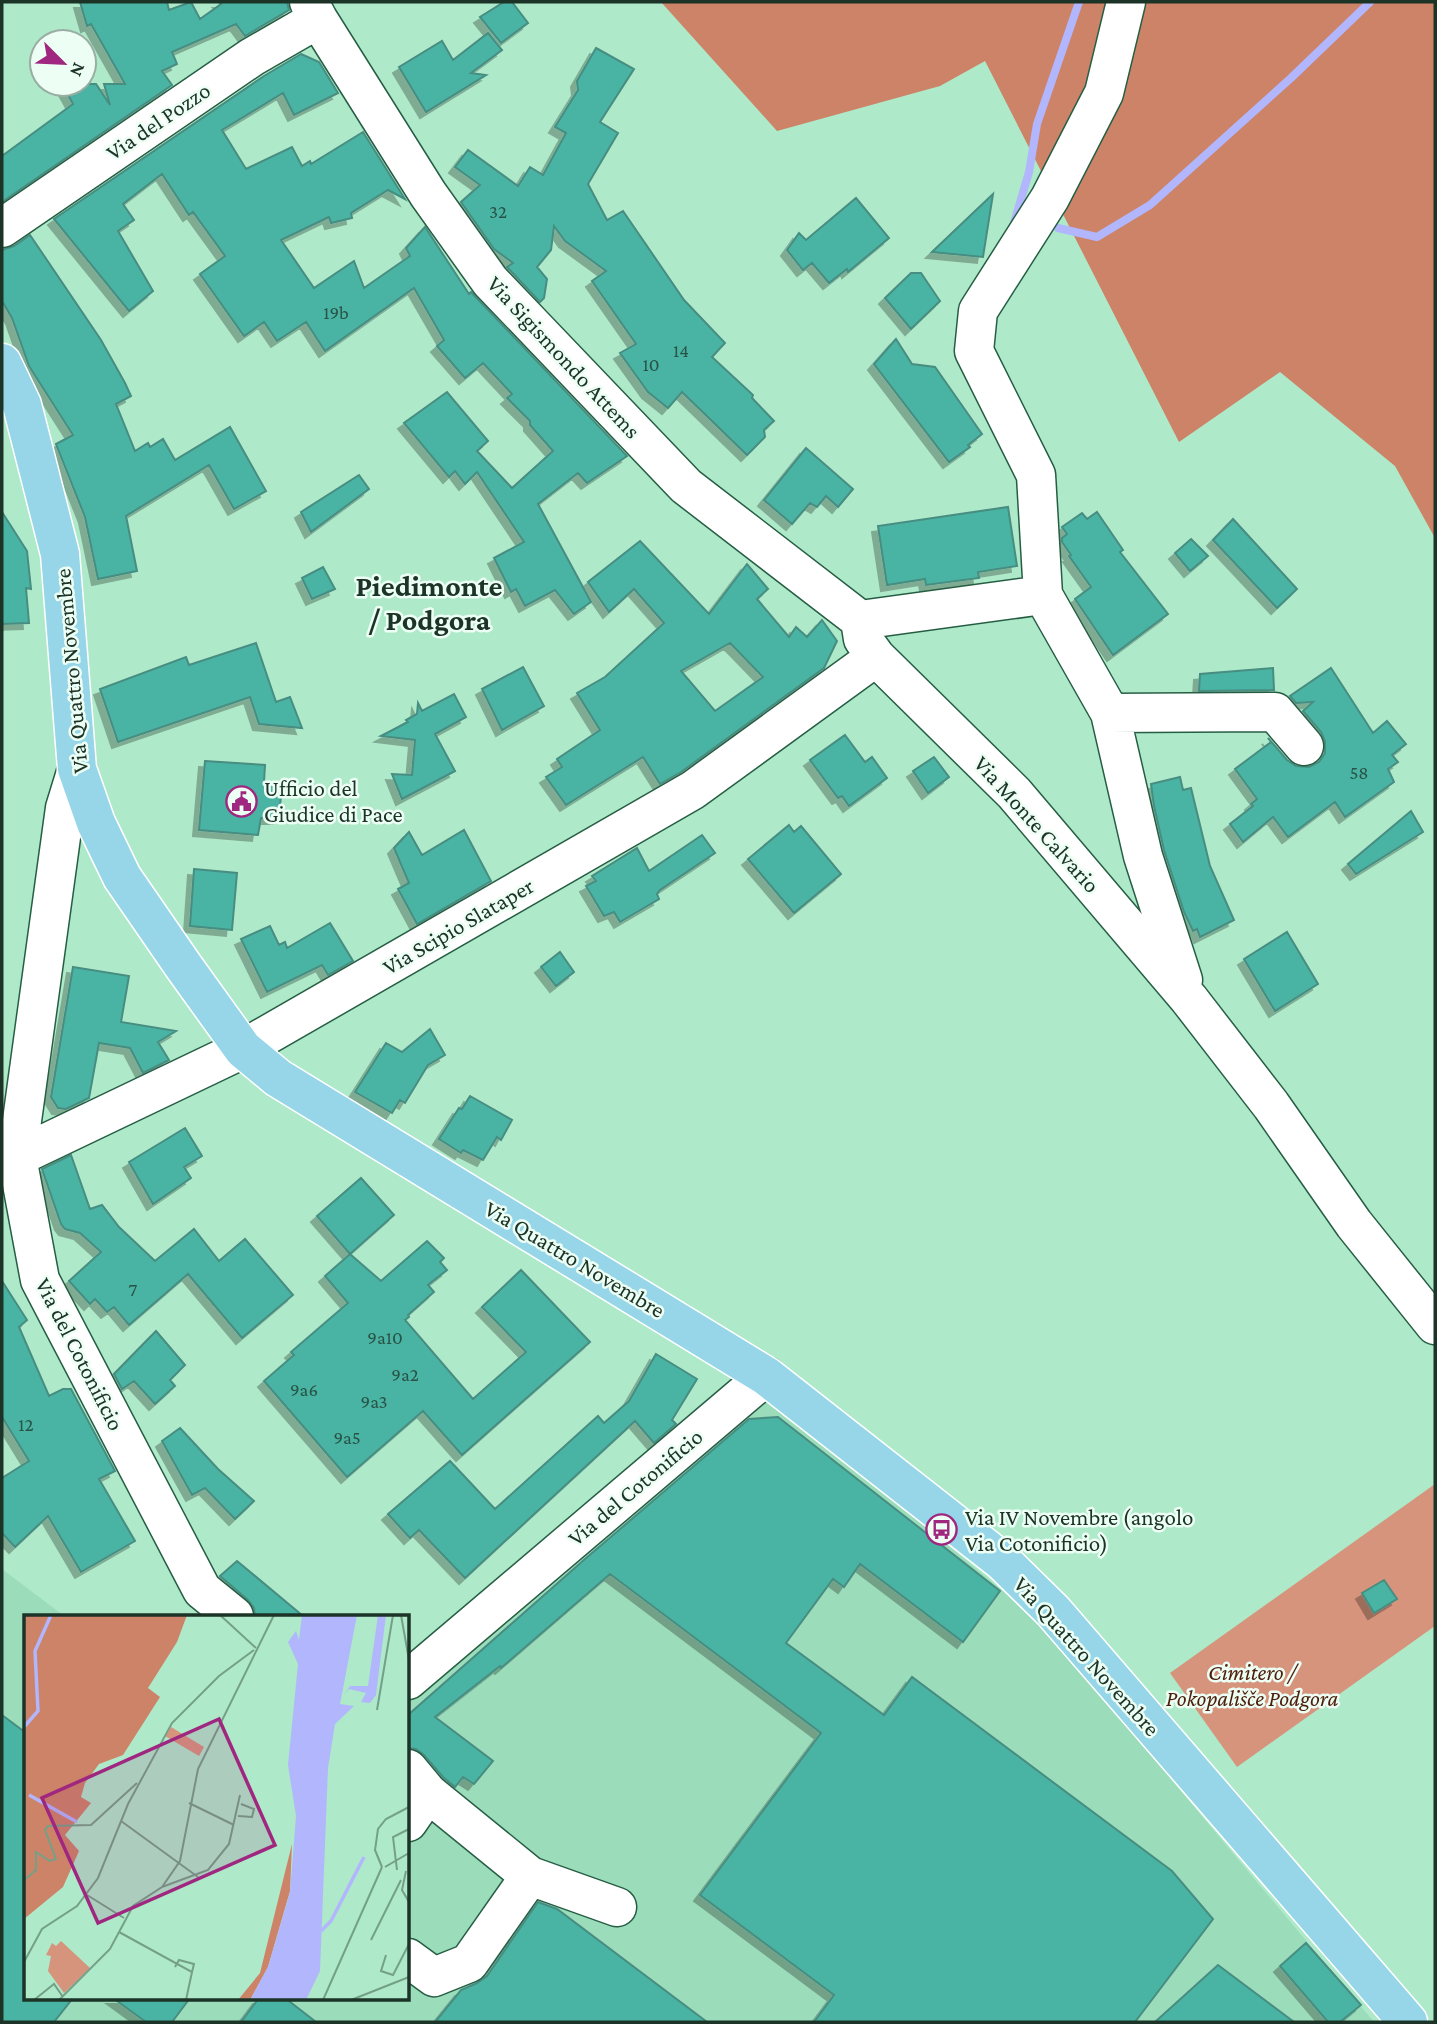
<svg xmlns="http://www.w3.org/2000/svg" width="1437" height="2024" font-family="'Crimson Pro',serif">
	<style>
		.built { fill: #9bdcba }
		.green { fill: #d6947d }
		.forest { fill: #cd8367 }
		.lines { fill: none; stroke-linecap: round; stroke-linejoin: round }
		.stream { stroke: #b1b6fd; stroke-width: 8 }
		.building { fill: #4ab4a3; stroke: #478d81; stroke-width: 2; fill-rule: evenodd; filter: url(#shadow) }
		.minor-casing { stroke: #265e44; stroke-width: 41 }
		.major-casing { stroke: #fff; stroke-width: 41 }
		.minor { stroke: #fff; stroke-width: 38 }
		.major { stroke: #97d6e8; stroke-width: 38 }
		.labels { text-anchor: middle; stroke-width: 5; stroke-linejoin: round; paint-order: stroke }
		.number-label { font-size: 19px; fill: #285346 }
		.street-label { font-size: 23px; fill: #1c3327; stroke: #edfff5 }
		.poi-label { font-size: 23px; fill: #1c3327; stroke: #edfff5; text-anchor: start }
		.park-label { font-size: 23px; font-style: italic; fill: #4e1e0b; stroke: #edfff5 }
		.district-label { font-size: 30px; font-weight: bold; fill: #1c3327; stroke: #edfff5 }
		.inset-river { fill: none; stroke: #b1b6fd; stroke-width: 3.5 }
		.inset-road { fill: none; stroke: #74a088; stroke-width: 2 }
		.view { fill: #9f277f; fill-opacity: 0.15; stroke: #9f277f; stroke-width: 3.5 }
		.inset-edge { fill: none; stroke: #1c3327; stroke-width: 3.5 }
	</style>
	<defs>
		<filter id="shadow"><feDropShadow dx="-6" dy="6" stdDeviation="0" flood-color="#0004"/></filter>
	</defs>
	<rect width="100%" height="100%" fill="#aee9c9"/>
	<!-- built -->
	<path class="built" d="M758,1388L1038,1620L1374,2022H2V1569L64,1616H26V1998H408V1691Z"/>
	<!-- green -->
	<path class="green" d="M1435,1484V1626L1237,1767L1170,1673Z"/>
	<!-- forest -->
	<path class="forest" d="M661,2H1435V538L1395,466L1280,372L1179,442L985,61L940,86L777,131Z"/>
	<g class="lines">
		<!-- stream -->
		<path class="stream" d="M1014,223L1029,172L1037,124L1079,2
			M1058,228L1097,237L1150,205L1291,78L1370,2"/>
	</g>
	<!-- building -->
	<path class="building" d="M80,2H167L169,10L191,2L200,19L221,4L219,2H287L289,10L245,36L236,24L172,52L177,64L162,71L172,85L2,202V156L73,104L62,84H96L110,105L104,84H125L91,24L87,26Z
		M504,2H512L528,23L501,43L480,17Z
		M488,33L502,50L471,73L486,75L426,112L399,67L442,41L453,60Z
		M596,48L634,69L600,122L618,133L588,184L607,220L623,211L684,300L725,343L712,357L753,395L752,398L774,421L764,430L765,437L747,455L682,392L668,408L648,392L620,353L636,344L592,281L606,271L565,241L554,226L551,250L537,267L547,279L544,298L540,302L507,267L513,263L494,249L461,202L480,185L455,167L468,150L518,186L530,167L543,175L566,133L555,127L578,90L577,81Z
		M301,54L319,62L338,93L294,115L283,93L222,130L246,169L292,147L302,166L310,161L311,164L363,132L405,199L388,190L351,213L352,218L331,223L329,217L281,240L314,288L354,261L364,288L410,256L406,248L425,227L469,294L471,292L627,456L587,483L578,473L538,504L591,602L574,614L555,590L525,606L516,589L511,592L494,558L524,542L477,472L465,484L455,471L449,477L404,423L447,392L488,441L477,451L512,488L553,451L530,425V421L507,398L512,394L483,363L465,378L437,346L444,340L414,288L325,351L306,322L277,341L264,322L244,336L200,274L225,256L193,212L189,215L162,174L123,204L134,220L118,231L153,291L129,311L54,219L264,76Z
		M993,194L983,257L932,252Z
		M856,198L889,238L848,272L847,269L829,283L812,263L803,270L787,250L799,233L806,240Z
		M30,235L101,340L125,383L131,396L116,404L135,451L148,443L150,447L163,439L175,460L230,427L266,491L234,509L209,465L126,516L137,571L98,579L85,517L56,444L73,435L29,366L12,318L2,301V250L14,246Z
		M911,273H921L940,301L911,329L885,298Z
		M896,339L912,364L935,367L982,434L968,445L970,447L949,462L874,364Z
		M806,448L853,489L838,507L826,496L817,507L810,503L792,524L764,500Z
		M359,475L369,489L311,532L301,512Z
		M1008,507L1017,566L978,572L979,578L926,585L925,579L887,585L878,526Z
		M2,512L27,551L31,589L26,588L29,623L2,624Z
		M1097,512L1123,550L1120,552L1168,614L1113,655L1075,599L1091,587L1069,556L1071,555L1062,542V538L1067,534L1062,527L1082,513L1087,519Z
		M1233,519L1297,589L1277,608L1213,540Z
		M1191,539L1208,556L1190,571L1175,553Z
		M640,541L709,614L747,564L768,589L757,599L789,637L796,627L807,637L822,620L837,641L824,668L681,772L660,784L643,757L566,805L546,777L562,767L557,759L600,730L577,693L605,677L664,623L634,589L609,612L588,582ZM730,643L763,677L715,711L681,671Z
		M323,567L335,589L312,599L302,578Z
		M256,643L276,702L290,697L302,728L259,724L250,697L118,742L100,689L186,657L189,665Z
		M523,667L544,706L502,730L482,689Z
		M1273,668L1274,690L1199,691L1200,674Z
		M1331,668L1373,733L1387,721L1406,744L1392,755L1398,762L1388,769L1394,782L1345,817L1335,802L1288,837L1273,817L1243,842L1230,824L1253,806L1251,804L1257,799L1235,769L1271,742L1268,738L1287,760L1296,766L1309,767L1319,762L1325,753V741L1321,732L1303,711L1313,702L1296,703L1290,696Z
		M454,694L466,717L435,734L455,771L402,799L392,774L412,775L415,740L381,736L408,722L406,720L417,714L418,703L422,711Z
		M845,735L865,762L872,757L887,778L849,806L842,796L838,798L810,760Z
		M934,757L949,777L928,793L913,771Z
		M205,761L265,765L264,782L282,784L279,818H261L258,835L199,830Z
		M1180,777L1183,790L1191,788L1210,866L1234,920L1200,937L1197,929L1193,931L1184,912L1164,850L1154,806L1151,784Z
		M1411,811L1423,832L1356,874L1348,864Z
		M789,825L794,832L801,826L841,874L794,913L748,859Z
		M464,830L491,881L417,924L398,889L409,883L394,848L409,832L422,855Z
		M702,835L715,853L660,890L657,894L659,899L620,922L614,912L604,916L586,886L596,881L592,876L637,848L649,871Z
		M194,869L237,873L232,930L190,926Z
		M330,923L353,961L328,975L322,965L267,992L241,939L270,926L279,945L285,942L287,948Z
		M1287,932L1318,984L1275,1011L1244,959Z
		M560,952L574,972L556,986L541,967Z
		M73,967L129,976L121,1022L176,1031L158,1042L169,1060L143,1073L130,1048L99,1043L89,1098L66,1109L58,1108L51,1097Z
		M430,1029L445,1055L428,1065L405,1103L400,1100L392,1113L355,1092L386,1043L402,1052Z
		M470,1096L512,1120L501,1140L497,1137L483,1160L463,1150L461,1153L439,1139L459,1108L462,1109Z
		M185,1128L202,1156L184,1167L191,1178L153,1204L129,1162Z
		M71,1155L90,1209L102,1205L119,1227L155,1261L194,1229L219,1261L245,1239L293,1295L242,1338L188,1274L129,1325L114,1307L107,1312L95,1299L90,1304L69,1281L101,1252L80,1233L65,1229L61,1224L42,1169Z
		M361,1178L394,1215L350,1254L317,1216Z
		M427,1241L444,1258L440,1262L447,1270L428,1285L434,1292L408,1315L409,1317L405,1320L473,1399L526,1352L482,1307L521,1270L590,1342L462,1455L423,1411L347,1477L264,1381L294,1355L291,1352L348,1303L325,1276L350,1254L381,1281Z
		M2,1281L27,1320L19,1327L49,1396L63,1389H71L115,1471L99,1479L135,1541L81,1572L48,1516L15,1547L2,1533V1478L29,1461L2,1417Z
		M156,1331L185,1365L170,1380L175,1386L155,1404L134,1381L122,1389L114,1374Z
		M656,1354L697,1379L672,1420L676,1424L654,1443L635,1421L465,1578L419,1530L410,1538L388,1514L450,1461L495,1509L598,1416L604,1423L629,1401Z
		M778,1417L1000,1591L963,1642L860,1564L844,1587L833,1579L786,1643L884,1715L912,1677L1172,1871L1213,1919L1135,2022H814L834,1995L700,1895L821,1733L610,1574L501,1668L500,1666L435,1717L493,1761L474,1784L463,1777L455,1787L443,1777L424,1755L416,1749L408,1748V1715L585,1559L749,1419Z
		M180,1428L218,1469L254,1501L235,1519L205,1488L192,1495L162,1441Z
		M237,1561L303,1616H255L254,1608L248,1600L220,1576Z
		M1384,1580L1397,1599L1374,1613L1362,1593Z
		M2,1715L26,1733V1998H73L54,2022H2Z
		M538,1902L557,1909L707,2022H435L461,1990L477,1983L487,1976Z
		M1306,1943L1361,2005L1340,2022H1328L1280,1966Z
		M1218,1965L1294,2022H1155Z
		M113,1998H190L172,2022H146Z
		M259,1998H285L316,2022H241Z"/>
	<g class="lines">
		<defs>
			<path id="minor" d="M309,2L318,19L428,194L490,281L686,486L860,620L863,639L876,657L1014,793L1189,999L1271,1105L1354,1224L1435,1325
				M1126,2L1104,93L1050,198L978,311L974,351L1036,475L1043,595L1110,713L1143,856L1183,980
				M2,228L252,57L318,19
				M860,620L1043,595
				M1110,713L1275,712L1304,746
				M77,769L65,808L17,1157L40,1280L202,1590L234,1616
				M17,1157L243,1049L693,790L876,657
				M408,1680L766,1376
				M408,1769L428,1793L530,1876L617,1907
				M408,1822L428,1793
				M408,1958L434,1977L469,1963L530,1876"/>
			<path id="major" d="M2,363L22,405L60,554L77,769L96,823L122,877L184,967L243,1049L278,1078L766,1376L1002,1561L1053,1611L1408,2022"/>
		</defs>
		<!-- minor casing -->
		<use href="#minor" class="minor-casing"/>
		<!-- major casing -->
		<use href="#major" class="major-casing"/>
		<!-- minor -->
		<use href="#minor" class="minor"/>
		<!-- major -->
		<use href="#major" class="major"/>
	</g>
	<!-- icons -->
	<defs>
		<symbol id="civic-ring" viewBox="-11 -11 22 22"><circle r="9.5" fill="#edfff5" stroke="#9f277f" stroke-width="1.5"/><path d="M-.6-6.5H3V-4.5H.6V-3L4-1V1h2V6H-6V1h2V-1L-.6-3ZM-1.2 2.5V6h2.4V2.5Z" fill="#9f277f"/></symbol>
		<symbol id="bus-ring" viewBox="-11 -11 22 22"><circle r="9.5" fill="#edfff5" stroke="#9f277f" stroke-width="1.5"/><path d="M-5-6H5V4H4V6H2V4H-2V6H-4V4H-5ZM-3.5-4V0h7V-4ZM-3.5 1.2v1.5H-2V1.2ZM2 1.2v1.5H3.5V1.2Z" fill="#9f277f"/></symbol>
	</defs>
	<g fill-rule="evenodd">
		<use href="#civic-ring" x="224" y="784" width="35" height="35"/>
		<use href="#bus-ring" x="924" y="1512" width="35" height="35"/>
	</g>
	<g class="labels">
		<!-- number labels -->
		<g class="number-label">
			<text x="498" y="218">32</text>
			<text x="336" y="319">19b</text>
			<text x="681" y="357">14</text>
			<text x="651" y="371">10</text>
			<text x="1359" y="779">58</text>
			<text x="133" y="1296">7</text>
			<text x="385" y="1344">9a10</text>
			<text x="405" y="1381">9a2</text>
			<text x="304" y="1396">9a6</text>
			<text x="374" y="1408">9a3</text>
			<text x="26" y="1431">12</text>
			<text x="347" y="1444">9a5</text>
		</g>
		<!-- street labels -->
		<g class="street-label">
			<text transform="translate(158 121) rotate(-34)" y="8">Via del Pozzo</text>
			<text transform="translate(564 357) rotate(47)" y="8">Via Sigismondo Attems</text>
			<text transform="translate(71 671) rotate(-95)" y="8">Via Quattro Novembre</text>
			<text transform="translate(1037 824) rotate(48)" y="8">Via Monte Calvario</text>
			<text transform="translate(458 926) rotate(-30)" y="8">Via Scipio Slataper</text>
			<text transform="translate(575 1259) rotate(31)" y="8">Via Quattro Novembre</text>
			<text transform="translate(80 1354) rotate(63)" y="8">Via del Cotonificio</text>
			<text transform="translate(635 1487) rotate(-40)" y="8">Via del Cotonificio</text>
			<text transform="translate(1087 1656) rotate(48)" y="8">Via Quattro Novembre</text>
		</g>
		<!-- poi labels -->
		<g class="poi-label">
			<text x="264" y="796">Ufficio del<tspan x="264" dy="26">Giudice di Pace</tspan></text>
			<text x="965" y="1525">Via IV Novembre (angolo<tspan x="965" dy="26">Via Cotonificio)</tspan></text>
		</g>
		<!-- park labels -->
		<g class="park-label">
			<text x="1252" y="1680">Cimitero /<tspan x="1252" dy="26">Pokopališče Podgora</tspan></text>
		</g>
		<!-- district labels -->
		<g class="district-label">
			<text x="429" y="596">Piedimonte<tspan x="429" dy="34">/ Podgora</tspan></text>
		</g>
	</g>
	<!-- overview -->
	<g transform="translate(24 1615)">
		<rect width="385" height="385" fill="#aee9c9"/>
		<path d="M147,112L180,132L175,141L141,121ZM37,326L66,353L40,378L24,356L27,341L22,340L28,328L32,331Z" fill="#d6947d"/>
		<path d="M0,0H163L153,27L124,73L136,82L99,140L75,149L61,168L57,182L67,188L41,220L55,236L39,272L0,304ZM268,229L266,276L244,352L226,385H214L236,358Z" fill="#cd8367"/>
		<path d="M278,0H333L316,89L330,91L311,109L304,153L296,356L282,385H226L244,352L266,277L272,201L264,150L274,49L264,27L272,16L275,25ZM354,0H362L352,80L346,88L337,87L342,78L325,74L320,80L326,71H344Z" fill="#b1b6fd"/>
		<path class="inset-river" d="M0,112L14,96L11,36L27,0M5,180L53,207M297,316L307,306L340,242"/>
		<path class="inset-road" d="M196,0L232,33M377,0L385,45M353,95L369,0M165,188L210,210M214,201L228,202L230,194L217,189M97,206L174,262M358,252L351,235L354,214L362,204L385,192M361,252L385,238M373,255L369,222L385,214M382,256L378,275L385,287M0,265L12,255V237L26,246L32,244L21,215L24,211L67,210L113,168M138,272L184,255L205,229L216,180M63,280L100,303M95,317L168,357L162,385M347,325L377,265M362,340L357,356L369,360L385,329M0,347L18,314L53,291L74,263L104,189L148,108L195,61L230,35M151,352L155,345L170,349L168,357M10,385L30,369L39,382M35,385L86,334L109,291L138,272L156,246L174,154L250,0M299,385L358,252M327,385L385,362"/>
		<path class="view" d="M195,104L251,230L74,308L18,183Z"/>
		<rect width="385" height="385" class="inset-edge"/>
	</g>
	<!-- border -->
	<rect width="1437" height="2024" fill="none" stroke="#1c3327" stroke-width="7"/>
	<!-- north arrow -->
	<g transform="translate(63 63) rotate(114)"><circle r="33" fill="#edfff5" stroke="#99ada3" stroke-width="2"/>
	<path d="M0-5L12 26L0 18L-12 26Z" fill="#9f277f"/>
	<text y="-10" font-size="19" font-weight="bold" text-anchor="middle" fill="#1c3327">N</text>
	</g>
</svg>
